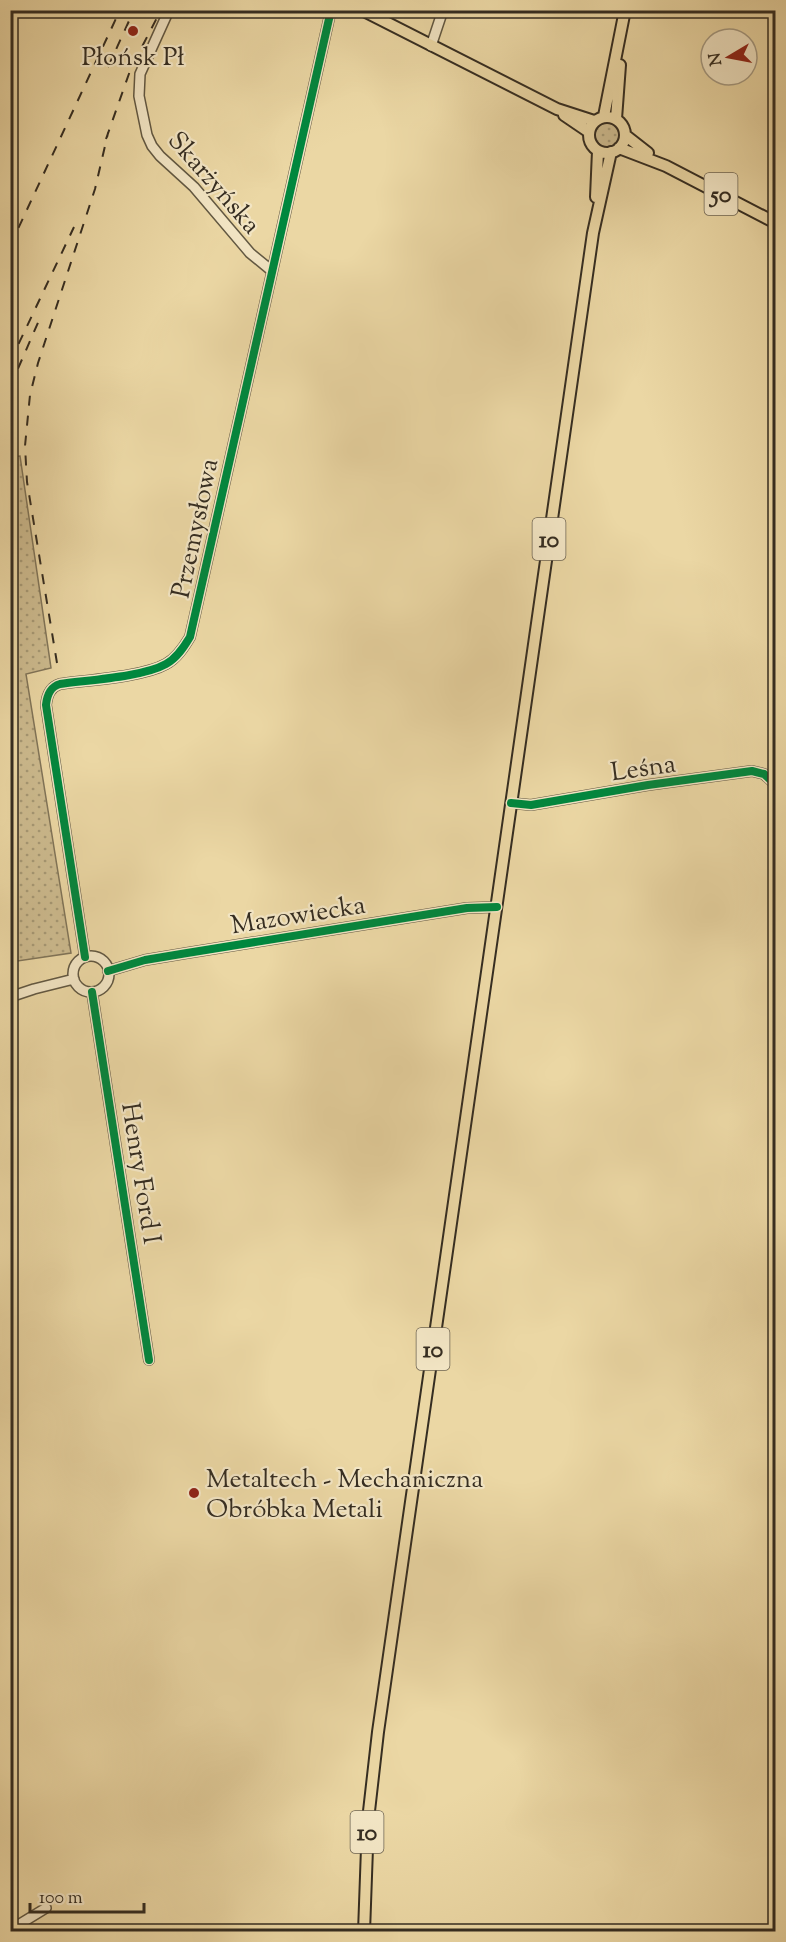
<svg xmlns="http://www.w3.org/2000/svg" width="786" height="1942" font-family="'Sorts Mill Goudy',serif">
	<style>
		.grass { fill: url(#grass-dots); stroke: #807458; stroke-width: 1.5 }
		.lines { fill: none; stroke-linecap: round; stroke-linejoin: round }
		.minor-casing { stroke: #625842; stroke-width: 12 }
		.major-casing { stroke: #352d21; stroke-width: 14 }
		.minor { stroke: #f2e5c4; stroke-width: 9 }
		.major { stroke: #ebd7a4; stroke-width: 10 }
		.rail { stroke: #352d21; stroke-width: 2; stroke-dasharray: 10 10; stroke-linecap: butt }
		.cycleway-casing { stroke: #f2e5c4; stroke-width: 11 }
		.cycleway { stroke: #00873e; stroke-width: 8 }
		.poi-dot { fill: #8f2418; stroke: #f2e5c4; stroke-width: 2 }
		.labels { text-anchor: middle; stroke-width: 4.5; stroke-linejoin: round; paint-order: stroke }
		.shield { fill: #f2e5c4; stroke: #6e6452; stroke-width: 1.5 }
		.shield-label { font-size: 24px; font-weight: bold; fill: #352d21 }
		.poi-label { font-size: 26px; fill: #352d21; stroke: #f2e5c4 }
		.street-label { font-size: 26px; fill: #352d21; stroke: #f2e5c4 }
	</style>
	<defs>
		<pattern id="grass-dots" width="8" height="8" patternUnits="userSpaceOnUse" patternTransform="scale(1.5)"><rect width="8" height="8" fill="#ccba8e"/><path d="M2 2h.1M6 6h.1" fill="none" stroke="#a69874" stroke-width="1.8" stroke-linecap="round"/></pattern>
	</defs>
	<rect width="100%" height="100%" fill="#ebd7a4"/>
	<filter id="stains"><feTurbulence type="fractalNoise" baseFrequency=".00333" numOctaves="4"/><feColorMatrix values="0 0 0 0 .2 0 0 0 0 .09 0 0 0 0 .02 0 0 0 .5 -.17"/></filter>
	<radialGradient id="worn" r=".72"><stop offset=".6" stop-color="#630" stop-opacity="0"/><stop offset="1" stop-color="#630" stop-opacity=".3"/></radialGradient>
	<!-- grass -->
	<path class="grass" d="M595 135a12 12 0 1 1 24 0a12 12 0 1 1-24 0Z
		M20,456L51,668L26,674L71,953L11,962L10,457Z"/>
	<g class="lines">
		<defs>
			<path id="minor" d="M169,10L140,74L139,96L147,135L152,146L160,156L194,187L250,253L272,271
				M431,46L443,10
				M511,803L531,805L648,785L752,771L764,774L776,785
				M73 974a18 18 0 1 1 36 0a18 18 0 1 1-36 0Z
				M85,957L46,705C47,695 50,687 60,684C88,680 143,677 166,664C177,658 184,647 190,637L331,10
				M108,971L145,960L187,953L467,908L497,907
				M92,992L149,1360
				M10,997L34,989L74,979
				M10,1930L46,1908"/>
			<path id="major" d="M362,10L557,109L594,121
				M564,115L589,132
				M604,116L625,10
				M589 135a18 18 0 1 1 36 0a18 18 0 1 1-36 0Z
				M616,119L620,65
				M625,135L648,153
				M619,148L666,166L776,223
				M596,197L598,151
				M364,1932L368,1820L378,1732L593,233L611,152"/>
		</defs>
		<!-- minor casing -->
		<use href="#minor" class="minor-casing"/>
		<!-- major casing -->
		<use href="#major" class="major-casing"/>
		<!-- minor -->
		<use href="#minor" class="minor"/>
		<!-- major -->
		<use href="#major" class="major"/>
		<!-- rail -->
		<path class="rail" d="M108,67L134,10
			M106,139L131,68L161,10
			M10,246L120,10
			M10,362L74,227
			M10,387L40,318
			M57,663L27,482L25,446L30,395L38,363L95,189L108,133"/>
		<defs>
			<path id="cycleway" d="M511,803L531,805L648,785L752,771L764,774L776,785
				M85,957L46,705C47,695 50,687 60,684C88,680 143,677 166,664C177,658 184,647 190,637L331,10
				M108,971L145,960L187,953L467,908L497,907
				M92,992L149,1360"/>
		</defs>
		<!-- cycleway casing -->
		<use href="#cycleway" class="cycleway-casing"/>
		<!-- cycleway -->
		<use href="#cycleway" class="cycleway"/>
	</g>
	<!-- markers -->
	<g class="poi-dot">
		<circle cx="133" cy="31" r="6"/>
		<circle cx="194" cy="1493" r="6"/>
	</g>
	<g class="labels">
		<!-- shield labels -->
		<g class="shield">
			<rect x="704.5" y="173" width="33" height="42" rx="4.5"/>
			<rect x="532.5" y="518" width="33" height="42" rx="4.5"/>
			<rect x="416.5" y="1328" width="33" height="42" rx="4.5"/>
			<rect x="350.5" y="1811" width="33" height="42" rx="4.5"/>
		</g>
		<g class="shield-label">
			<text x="721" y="202">50</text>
			<text x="549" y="547">10</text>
			<text x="433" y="1357">10</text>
			<text x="367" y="1840">10</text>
		</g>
		<!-- poi labels -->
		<g class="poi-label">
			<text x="133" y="65">Płońsk Pł</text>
			<text x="206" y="1487" text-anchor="start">Metaltech - Mechaniczna<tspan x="206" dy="30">Obróbka Metali</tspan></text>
		</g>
		<!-- street labels -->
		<g class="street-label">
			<text transform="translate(215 182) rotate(49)" y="9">Skarżyńska</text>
			<text transform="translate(194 528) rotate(-78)" y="9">Przemysłowa</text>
			<text transform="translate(643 767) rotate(-8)" y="9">Leśna</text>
			<text transform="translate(298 914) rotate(-9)" y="9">Mazowiecka</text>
			<text transform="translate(142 1173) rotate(81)" y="9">Henry Ford I</text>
		</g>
	</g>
	<!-- margin -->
	<rect width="786" height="1942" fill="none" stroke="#ebd7a4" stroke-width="36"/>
	<rect x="12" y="12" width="762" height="1918" fill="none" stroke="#352d21" stroke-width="3"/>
	<rect x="18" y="18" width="750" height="1906" fill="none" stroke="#352d21" stroke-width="1.5"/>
	<!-- north arrow -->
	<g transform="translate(729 57) rotate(260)"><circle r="28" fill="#f2e5c4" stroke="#a69b83" stroke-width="1.5"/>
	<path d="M0-4.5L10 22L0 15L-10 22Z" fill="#8f2418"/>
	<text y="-9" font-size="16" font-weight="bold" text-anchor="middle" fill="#352d21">N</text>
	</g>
	<!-- scale -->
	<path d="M30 1903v9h114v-9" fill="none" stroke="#352d21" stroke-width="3"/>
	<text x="39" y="1903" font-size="18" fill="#352d21" stroke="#f2e5c4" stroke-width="4.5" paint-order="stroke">100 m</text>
	<rect width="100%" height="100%" filter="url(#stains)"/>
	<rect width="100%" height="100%" fill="url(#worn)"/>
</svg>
